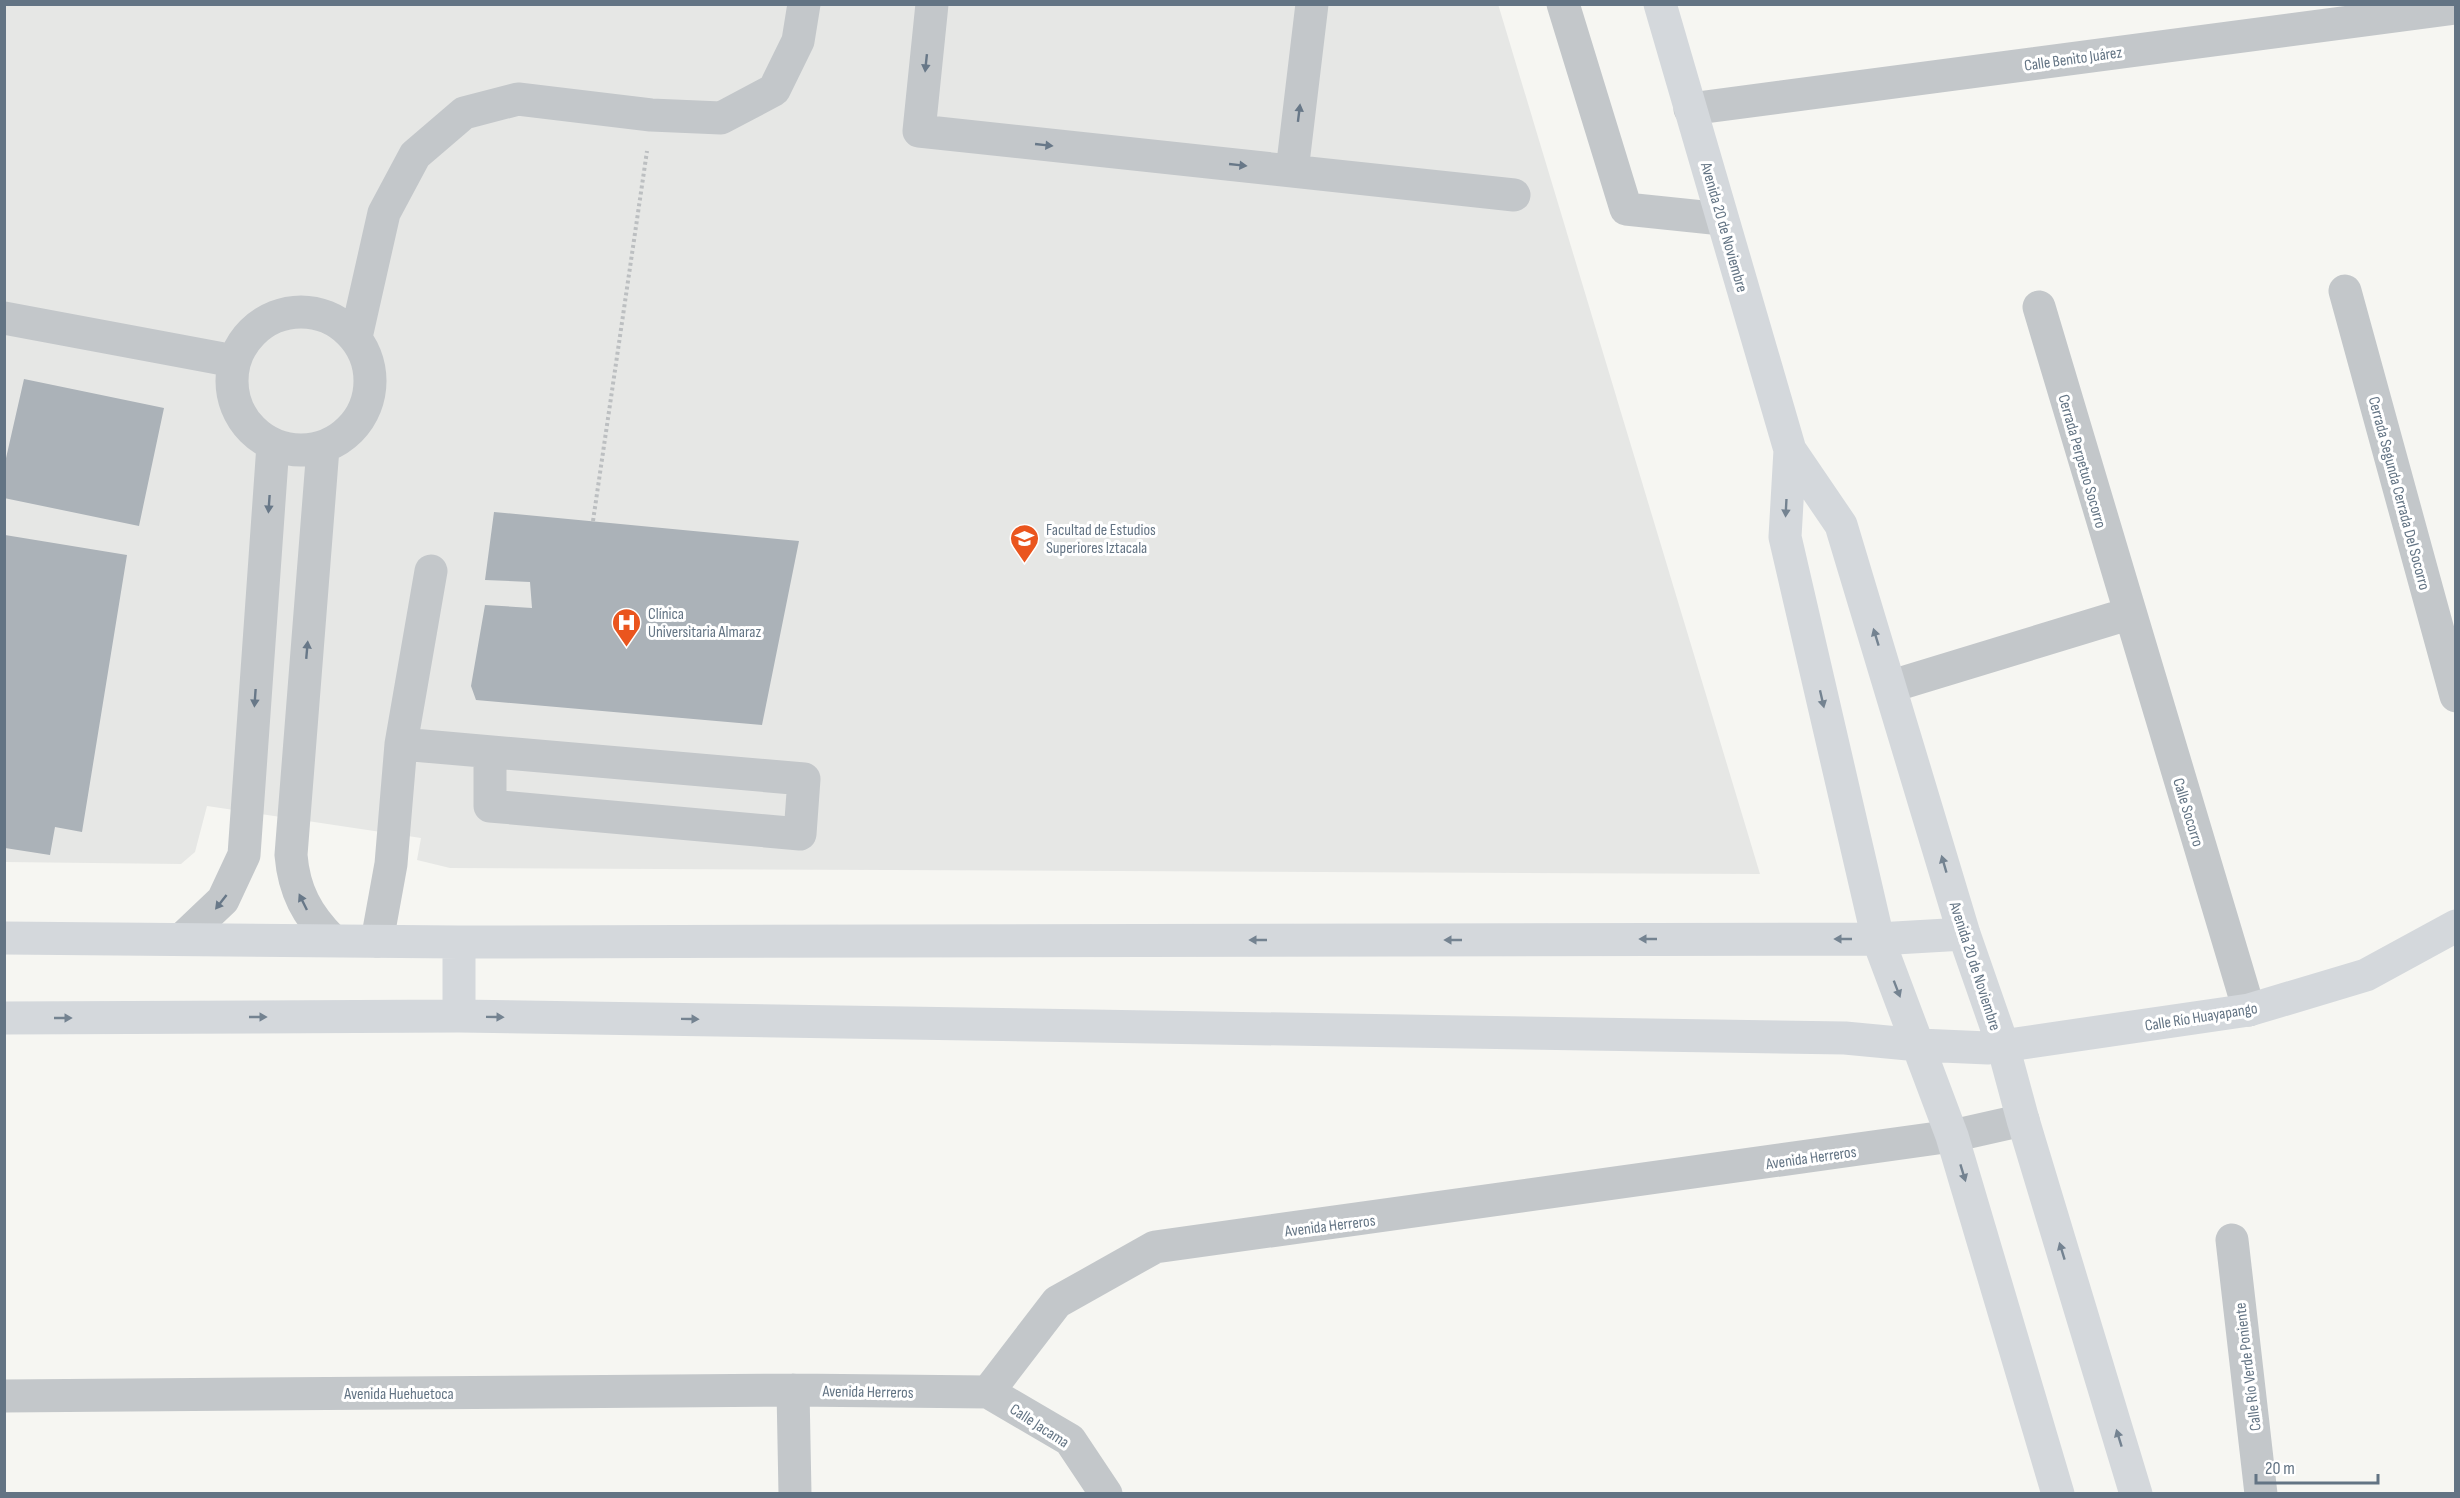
<svg xmlns="http://www.w3.org/2000/svg" width="2460" height="1498" font-family="'Sofia Sans Condensed',sans-serif">
	<style>
		.built { fill: #e6e7e5 }
		.building { fill: #abb2b8 }
		.lines { fill: none; stroke-linecap: round; stroke-linejoin: round }
		.path { stroke: #bcbfc1; stroke-width: 4; stroke-dasharray: 3 3; stroke-linecap: butt }
		.minor { stroke: #c3c7ca; stroke-width: 33 }
		.major { stroke: #d4d8dc; stroke-width: 33 }
		.oneway { fill: #687888 }
		.oneway2 { fill: #748391 }
		.labels { text-anchor: middle; stroke-width: 6; stroke-linejoin: round; paint-order: stroke }
		.street-label { font-size: 16px; fill: #637484; stroke: #fff }
		.poi-label { font-size: 16px; fill: #637484; stroke: #fff; text-anchor: start }
	</style>
	<rect width="100%" height="100%" fill="#f6f6f2"/>
	<!-- built -->
	<path class="built" d="M1498,4L1760,874L450,868L417,860L421,838L207,806L195,852L181,864L5,862V5Z"/>
	<!-- building -->
	<path class="building" d="M24,379L164,408L139,526L4,498V467Z
		M494,512L799,541L762,725L476,700L471,686L485,605L532,608L530,582L485,580Z
		M5,535L127,555L82,832L55,827L50,855L5,848Z"/>
	<g class="lines">
		<!-- path -->
		<path class="path" d="M593,521L647,151"/>
		<!-- minor -->
		<path class="minor" d="M932,4L919,131L1514,195
			M1563,4L1626,209L1722,219
			M1690,109L2456,8
			M1292,171L1312,4
			M2345,291L2456,696
			M2039,307L2249,1010
			M232 381a69 69 0 1 1 138 0a69 69 0 1 1-138 0Z
			M4,318L234,361
			M356,337L384,213L415,155L464,113L518,99L651,115L721,118L774,90L798,41L804,4
			M323,448L291,855C294,891 307,915 332,940
			M1892,686L2128,614
			M401,744L804,779L800,834L490,806V752
			M183,938L223,900L244,855L273,445
			M377,941L391,864L401,744L431,571
			M2232,1240L2261,1494
			M793,1390L795,1494
			M988,1392L1057,1302L1155,1247L1952,1136L2023,1120
			M4,1396L793,1390L988,1392L1070,1440L1106,1494"/>
		<!-- major -->
		<path class="major" d="M1660,4L1790,450L1841,525L1964,934L2003,1046L2023,1120L2136,1494
			M1790,450L1785,537L1878,939L1952,1136L2058,1494
			M4,938L459,942L1878,939L1964,934
			M459,942V1016
			M4,1018L459,1016L1845,1038L1919,1045L1988,1048L2249,1010L2366,975L2456,926"/>
	</g>
	<!-- one-way arrows -->
	<defs><path id="oneway-solid" d="M-6-.8H1V-3.2L6.5 0L1 3.2V.8H-6Z" transform="scale(1.5)"/></defs>
	<g class="oneway">
		<use href="#oneway-solid" transform="translate(926 63) rotate(96)"/>
		<use href="#oneway-solid" transform="translate(1299 113) rotate(-83)"/>
		<use href="#oneway-solid" transform="translate(1044 145) rotate(6)"/>
		<use href="#oneway-solid" transform="translate(1238 165) rotate(6)"/>
		<use href="#oneway-solid" transform="translate(269 504) rotate(94)"/>
		<use href="#oneway-solid" transform="translate(307 650) rotate(-85)"/>
		<use href="#oneway-solid" transform="translate(255 698) rotate(94)"/>
		<use href="#oneway-solid" transform="translate(221 902) rotate(128)"/>
		<use href="#oneway-solid" transform="translate(303 902) rotate(-116)"/>
	</g>
	<g class="oneway2">
		<use href="#oneway-solid" transform="translate(1786 508) rotate(93)"/>
		<use href="#oneway-solid" transform="translate(1876 637) rotate(-107)"/>
		<use href="#oneway-solid" transform="translate(1822 699) rotate(77)"/>
		<use href="#oneway-solid" transform="translate(1944 864) rotate(-106)"/>
		<use href="#oneway-solid" transform="translate(1648 939) rotate(180)"/>
		<use href="#oneway-solid" transform="translate(1843 939) rotate(180)"/>
		<use href="#oneway-solid" transform="translate(1258 940) rotate(180)"/>
		<use href="#oneway-solid" transform="translate(1453 940) rotate(180)"/>
		<use href="#oneway-solid" transform="translate(1897 989) rotate(69)"/>
		<use href="#oneway-solid" transform="translate(258 1017)"/>
		<use href="#oneway-solid" transform="translate(495 1017) rotate(1)"/>
		<use href="#oneway-solid" transform="translate(63 1018)"/>
		<use href="#oneway-solid" transform="translate(690 1019) rotate(1)"/>
		<use href="#oneway-solid" transform="translate(1963 1173) rotate(73)"/>
		<use href="#oneway-solid" transform="translate(2062 1251) rotate(-107)"/>
		<use href="#oneway-solid" transform="translate(2119 1438) rotate(-107)"/>
	</g>
	<!-- icons -->
	<defs>
		<symbol id="university-pin" viewBox="-11 -11 22 30"><path d="M0 17L-7.5 6A9.5 9.5 0 1 1 7.5 6Z" fill="#ea551e" stroke="#fff"/><path d="M0-5L7-2L0 1L-7-2ZM-4 1L0 2.5L4 1V4Q0 6-4 4Z" fill="#fff"/></symbol>
		<symbol id="hospital-pin" viewBox="-11 -11 22 30"><path d="M0 17L-7.5 6A9.5 9.5 0 1 1 7.5 6Z" fill="#ea551e" stroke="#fff"/><path d="M-5-5h3v3.5h4V-5h3V5h-3V1.5h-4V5h-3Z" fill="#fff"/></symbol>
	</defs>
	<g fill-rule="evenodd">
		<use href="#university-pin" x="1008" y="522" width="33" height="45"/>
		<use href="#hospital-pin" x="610" y="606" width="33" height="45"/>
	</g>
	<g class="labels">
		<!-- street labels -->
		<g class="street-label">
			<text transform="translate(2073 58) rotate(-8)" y="6">Calle Benito Juárez</text>
			<text transform="translate(1725 227) rotate(74)" y="6">Avenida 20 de Noviembre</text>
			<text transform="translate(2083 461) rotate(74)" y="6">Cerrada Perpetuo Socorro</text>
			<text transform="translate(2400 493) rotate(75)" y="6">Cerrada Segunda Cerrada Del Socorro</text>
			<text transform="translate(2189 812) rotate(73)" y="6">Calle Socorro</text>
			<text transform="translate(1976 966) rotate(72)" y="6">Avenida 20 de Noviembre</text>
			<text transform="translate(2201 1016) rotate(-9)" y="6">Calle Río Huayapango</text>
			<text transform="translate(1811 1157) rotate(-8)" y="6">Avenida Herreros</text>
			<text transform="translate(1330 1225) rotate(-7)" y="6">Avenida Herreros</text>
			<text transform="translate(2247 1367) rotate(-97)" y="6">Calle Río Verde Poniente</text>
			<text transform="translate(868 1391) rotate(1)" y="6">Avenida Herreros</text>
			<text x="399" y="1399">Avenida Huehuetoca</text>
			<text transform="translate(1040 1425) rotate(33)" y="6">Calle Jacama</text>
		</g>
		<!-- poi labels -->
		<g class="poi-label">
			<text x="1046" y="535">Facultad de Estudios<tspan x="1046" dy="18">Superiores Iztacala</tspan></text>
			<text x="648" y="619">Clínica<tspan x="648" dy="18">Universitaria Almaraz</tspan></text>
		</g>
	</g>
	<!-- border -->
	<rect width="2460" height="1498" fill="none" stroke="#637484" stroke-width="12"/>
	<!-- scale -->
	<path d="M2256 1474v9h122v-9" fill="none" stroke="#637484" stroke-width="3"/>
	<text x="2265" y="1474" font-size="18" fill="#637484" stroke="#ffffff" stroke-width="4.5" paint-order="stroke">20 m</text>
</svg>
